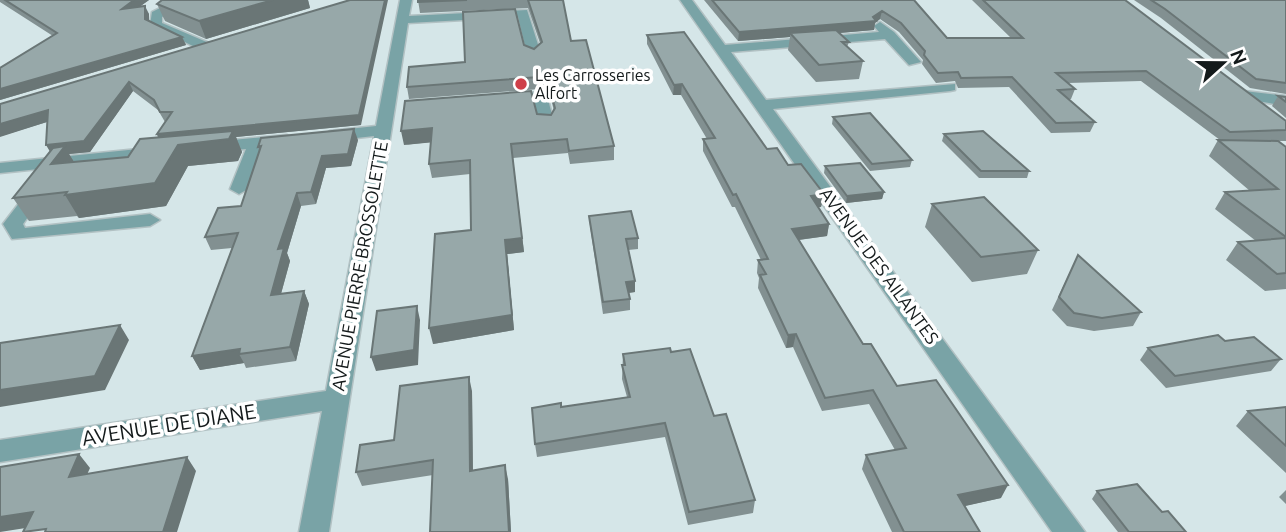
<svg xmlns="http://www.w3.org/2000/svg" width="1286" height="532" font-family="Ubuntu,sans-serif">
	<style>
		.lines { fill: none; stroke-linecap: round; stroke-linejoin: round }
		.minor-casing { stroke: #b2c1c3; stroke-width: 3 }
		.minor { fill: #79a3a6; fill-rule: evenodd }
		.wall { fill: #829091; fill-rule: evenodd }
		.shaded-wall { fill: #6a7676 }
		.building { fill: #97a8a9; stroke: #6a7676; stroke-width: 2 }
		.poi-dot { fill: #cf3f48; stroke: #fff; stroke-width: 2.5 }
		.labels { text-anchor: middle; stroke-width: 7; stroke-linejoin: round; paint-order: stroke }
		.far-poi-label { font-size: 16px; fill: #141a1b; stroke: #fff; text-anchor: start }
		.street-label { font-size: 18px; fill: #141a1b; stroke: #fff }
		.near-street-label { font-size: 21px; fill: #141a1b; stroke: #fff }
	</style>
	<rect width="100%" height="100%" fill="#d5e6e8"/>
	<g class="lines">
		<defs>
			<path id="minor" d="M176,0H191L162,17V23L209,43V49H199L150,25L152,12Z
				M400,0H412L409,16L527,10L541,54L534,58L527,54L518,17L408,23L329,532H299L322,411L0,462V440L326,391L374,136L330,141L322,136L330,131L376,126Z
				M680,0H692L725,45L879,32L874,26L880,22L894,32L921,62L909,65L885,39L731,52L766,100L955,84V90L950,91L773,109L1085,532H1052Z
				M1244,91L1286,96V106L1239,98L1237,95Z
				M540,92L547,96L554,122L552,125H540L534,101L504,103L497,99L504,95Z
				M287,135L295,140L293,143L264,147L248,189L239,194L230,189L246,149L211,152L203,147L211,142Z
				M158,147L164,148L166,152L164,156L0,173V163Z
				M39,184L48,189L23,224L25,228L150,214L160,220L150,226L12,239L3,224L33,185Z"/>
		</defs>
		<!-- minor casing -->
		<use href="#minor" class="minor-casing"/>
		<!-- minor -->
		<use href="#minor" class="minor"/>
	</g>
	<!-- wall -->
	<path class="wall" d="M0,0H149L140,6L149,14V21L182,37L186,45L0,100V68L53,36L0,2Z
		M162,0H308L310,8L206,39L165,21L157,4Z
		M350,0L361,125L236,137L242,152L238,161L188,166L166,206L79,218L77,216L29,221L13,198L50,151L47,122L1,136L0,104ZM133,91L158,110L165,122L157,134L158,138L128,157L74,162L69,154L90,152Z
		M418,0H563L571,41L614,146V160L570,164L568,153L513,158L524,252L507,254L514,330L433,344L471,230L470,174L432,178L429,164L431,142L404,145L537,114L551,115L554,111L550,95L540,89L409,99L407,87L465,62L524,45L534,49L540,43L528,8L420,13Z
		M704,0H914L947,38H1011L972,0H1125L1286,130V141H1278L1286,147V289L1265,291L1226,260L1238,242L1256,241L1215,209L1225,192L1250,191L1209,156L1218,140H1220L1141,81L1068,83L1075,89L1071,99H1069L1095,122L1090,132L1051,133L1009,87L958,88L955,81L936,83L922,64L923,60L899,32L880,19L875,23L874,30L839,33L849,42L847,47L863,61L859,79L816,82L788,50L790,37L738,41Z
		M1134,0H1286V94L1250,88L1161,18Z
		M647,35L767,149L788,165L824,194L821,207H818L829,224L827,236L799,240L863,344L897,386L1001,498L964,506L980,532H892L862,469L866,455L895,450L869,404L822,411L793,347L786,348L758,288L759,278L757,273L758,260H761L735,207H732L703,151V139H707L681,95H673L647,44Z
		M1278,96L1286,97V118L1272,106Z
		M833,117L912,160L910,167L870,171L832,124Z
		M944,134L1029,171L1027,178H979L942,141Z
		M358,140L351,166L326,168L316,204L301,206L287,253L290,261L281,294L304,291L309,304L296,361L246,368L244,363L200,370L192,356L232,248L211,250L205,237L241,206L259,151L258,147Z
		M825,166L884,192L882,199L846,203L824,173Z
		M932,204L1038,250L1027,274L972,282L925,227Z
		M589,216L638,238V249L628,250L635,281V292L629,293L630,299V310L603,314L590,226Z
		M1078,255L1141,312L1133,326L1094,331L1067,326L1052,310Z
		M1225,341L1281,359L1271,371L1166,388L1140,360L1148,348Z
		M671,352L714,416L755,500L753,513L688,525L665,437L537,457L535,444L562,407L627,397L622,379L623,354Z
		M472,391L473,471L508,479L511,532H430L433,475L362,486L356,472L394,440Z
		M1286,407V473L1236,426L1248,411Z
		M1286,490V504L1279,497Z
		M1097,491L1162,512L1186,532H1118L1092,499Z"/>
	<!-- shaded-wall -->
	<path class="shaded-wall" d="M134,0H149L126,17L122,9Z
		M273,0H308L310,8L206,39L199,21Z
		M385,0H388L361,125L236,137L242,152L238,161L188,166L166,206L79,218L65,195L161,144L157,134Z
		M145,6L149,14V27L145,19Z
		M882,11L880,19L875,23L874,30L793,37L790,33V37L738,41L739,32L873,17Z
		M182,37L186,45L0,100V89Z
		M129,82L133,91L90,152L69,154L78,168L51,164L52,155L46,145Z
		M682,84L681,95H673L674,85Z
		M48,110L53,120L0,137V124Z
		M432,128L435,142L404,145L401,131Z
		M354,129L358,140L351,166L326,168L316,204L311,192L322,156Z
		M511,144L524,252L507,254L514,330L433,344L429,328Z
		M884,192L882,199L846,203L847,196Z
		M297,193L301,206L287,253L290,261L277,308L271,295L278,249Z
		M824,194L821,207L809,208L811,196Z
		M829,224L827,236L790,241L792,229Z
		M635,281V292L626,293V282Z
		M304,291L309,304L296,361L290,347Z
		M417,306L420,320L418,365L376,371L371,357Z
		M120,325L129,340L105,390L0,407V390Z
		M796,334L793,347L786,348L788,335Z
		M240,349L239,354L244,363L200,370L192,356Z
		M469,377L472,391L473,485L470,471Z
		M79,454L90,468L80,490L69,477Z
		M187,457L196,471L177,532H163Z
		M505,465L508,479L511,532H509Z
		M1008,485L1001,498L952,509L958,495Z
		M33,512L45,525L0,532V517Z"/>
	<!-- building -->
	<path class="building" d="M5,0H134L122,9L145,6V19L182,37L0,89V68L57,33Z
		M162,0H273L199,21L157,4Z
		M350,0H385L359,115L157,134L172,112H160L154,100L129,82L84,141L46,145L48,110L0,124V104Z
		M418,0H467L418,2Z
		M528,0H563L571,41L586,40L614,146L569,151L567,139L511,144L522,238L505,240L512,315L429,328L435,234L471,230L470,160L429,164L432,128L401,131L405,101L531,91L537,114L551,115L555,108L548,83L539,77L407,87L409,67L465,62L463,12L515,9L524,45L534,49L542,42Z
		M712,0H914L947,38H1023L983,0H1125L1286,121V130L1230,132L1146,71L1056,73L1075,89L1058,90L1095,122L1056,123L1012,77L961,78L958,72L938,73L924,55L925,51L901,23L882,11L873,17L876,21L739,32Z
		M1151,0H1286V83L1256,79L1165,9Z
		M836,30L849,42H842L863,61L819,65L790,33Z
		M684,32L767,149L777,148L788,165L801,164L824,194L811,196L829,224L792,229L863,344H871L897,386L936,380L1008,485L958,495L980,532H904L866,455L906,448L873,390L825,398L796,334L788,335L760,275L766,274L758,260L768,259L736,194L733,195L703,139L715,138L682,84L674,85L647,35Z
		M1278,96L1286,97V102Z
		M870,113L912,160L872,164L833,117Z
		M354,129L348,154L322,156L311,192L297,193L278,249L284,248L271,295L304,291L290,347L239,354L240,349L192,356L238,233L205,237L218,208L241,206L261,146L258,147L261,138Z
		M233,131L229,139L178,145L155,183L65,195L67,192L13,198L53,148L65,146L51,164L128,157L140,139Z
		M983,131L1029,171H981L944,134Z
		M1218,140L1278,141L1286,147V237L1225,192L1278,189Z
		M860,163L884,192L847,196L825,166Z
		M984,197L1038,250L981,257L932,204Z
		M631,211L638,238L626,239L635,281L626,282L630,299L603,302L589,216Z
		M1286,238V273L1277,274L1238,242Z
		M1078,255L1141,312L1102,318L1074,313L1059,297Z
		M417,306L414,350L371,357L377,311Z
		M120,325L95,376L0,390V343Z
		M1218,335L1225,341L1254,337L1281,359L1175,376L1148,348Z
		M670,348L671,352L690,349L714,416L726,414L755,500L689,512L665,423L535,444L532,408L561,403V407L630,397L622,365H625L623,354Z
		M469,377L470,471L505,465L509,532H430L433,460L356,472L360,445L394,440L400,386Z
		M1286,407V446L1248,411Z
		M79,454L69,477L187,457L163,532H45L46,529L23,532L33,512L0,517V467Z
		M1137,484L1162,512L1168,511L1186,532H1129L1097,491Z"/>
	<!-- markers -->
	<circle class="poi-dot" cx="521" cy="84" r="7"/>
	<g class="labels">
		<!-- far-poi labels -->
		<g class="far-poi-label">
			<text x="535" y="81">Les Carrosseries<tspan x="535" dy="18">Alfort</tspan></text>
		</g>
		<!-- street labels -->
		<g class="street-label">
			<text transform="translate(360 266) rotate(-80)" y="6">AVENUE PIERRE BROSSOLETTE</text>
			<text transform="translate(879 266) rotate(54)" y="6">AVENUE DES AILANTES</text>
		</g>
		<!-- near-street labels -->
		<g class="near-street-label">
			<text transform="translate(169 425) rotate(-9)" y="7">AVENUE DE DIANE</text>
		</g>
	</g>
	<!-- north arrow -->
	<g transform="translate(1223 63) rotate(69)" stroke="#ffffff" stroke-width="5" paint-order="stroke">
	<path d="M0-5L12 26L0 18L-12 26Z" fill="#141a1b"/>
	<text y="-10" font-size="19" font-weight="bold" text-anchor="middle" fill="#141a1b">N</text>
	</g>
</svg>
